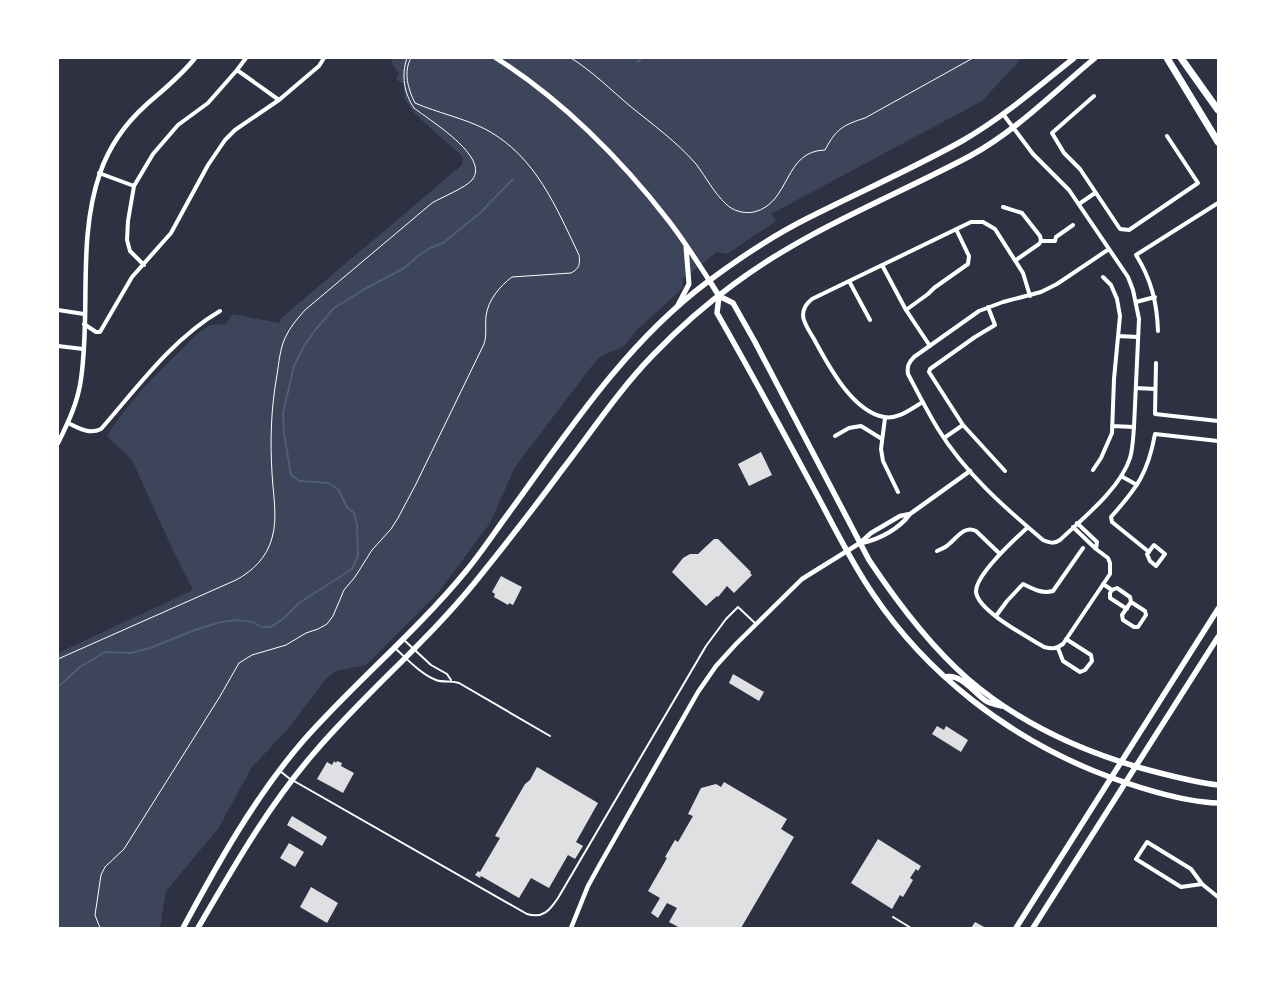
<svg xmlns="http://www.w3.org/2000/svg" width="1276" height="986" font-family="'Zilla Slab',serif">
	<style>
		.green { fill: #3c4559 }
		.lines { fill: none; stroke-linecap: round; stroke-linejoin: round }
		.stream { stroke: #4f5d75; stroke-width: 2 }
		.building { fill: #e0e0e3 }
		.path { stroke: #fff; stroke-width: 1 }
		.service { stroke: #fff; stroke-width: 2 }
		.minor { stroke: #fff; stroke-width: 4 }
		.tertiary { stroke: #fff; stroke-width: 4.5 }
		.secondary { stroke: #fff; stroke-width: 5 }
		.primary { stroke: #fff; stroke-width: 5.5 }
		.motorway { stroke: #fff; stroke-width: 7 }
	</style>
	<rect width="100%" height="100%" fill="#2d3142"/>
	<!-- green -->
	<path class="green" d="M393,58H1022L982,101L771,214L776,221L727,254L717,252L683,279L682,289L637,330L624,346L598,358L515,467L490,523L438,593L366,665L336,671L325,680L287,730L252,767L218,829L166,891L160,928H58V653L193,590L171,546L132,460L107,436C132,396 168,362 202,330L211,325L226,324L232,314L280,323V319L462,165L463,159L461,155L416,115L405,100L403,84L396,79L399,74L391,61Z"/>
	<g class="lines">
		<!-- stream -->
		<path class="stream" d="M637,62L642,58
			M58,687L80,667L105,652L131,653L150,648L195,630L221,622L237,620L253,622L261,627H271L284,618L299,603L352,569L358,556L357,524L354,513L347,507L338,489L328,483L300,481L291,475L284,433L283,413L294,366L304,346L316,329L334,308L363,290L404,268L418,256L430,248L443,243L480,213L513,179"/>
	</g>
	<!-- building -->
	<path class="building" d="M761,452L772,475L749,486L738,464Z
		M714,539H718L751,572L750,573L752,575L734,593L727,586L718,597L717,596L706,606L672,572L683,558L690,554H698Z
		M501,576L522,587L513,605L509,603L508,605L494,597L495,594L492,592Z
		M733,674L764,692L759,701L729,683Z
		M937,726L944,730L946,726L968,740L961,752L932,734Z
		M334,761L336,763L337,761L342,763L341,766L354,773L343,793L317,779L327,762L332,765Z
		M537,767L598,803L576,842L583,846L575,859L568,855L549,888L531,878L519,898L481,876L480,878L475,875L478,871L480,872L500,838L495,836L525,784L530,780Z
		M724,782L787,819L781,829L794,837L741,928H680L669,922L677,908L667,903L658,918L651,913L660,898L648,891L667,858L665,857L675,840L678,842L693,816L688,814L701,788L716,784L721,787Z
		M292,816L327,837L322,846L287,825Z
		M878,839L921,866L918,871L916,869L910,878L913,880L903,897L900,895L892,909L851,883Z
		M289,843L304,852L295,867L280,858Z
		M311,887L338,903L327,923L300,907Z
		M975,922L986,928H971Z"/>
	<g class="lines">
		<!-- path -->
		<path class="path" d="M571,58C592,71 611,90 630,106C652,124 677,142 696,164C706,177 714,193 726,204C733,211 744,214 754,212C791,203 783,151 825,150C836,129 843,125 865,118L973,58
			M58,659L236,580C253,571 267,557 272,538C278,518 273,494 272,473C270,440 271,408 277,375C279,362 280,349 285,338C290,327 297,319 305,310L432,203C442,197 465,188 472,180C491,157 429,120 414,108C404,93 401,75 407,58
			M100,928L95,915L101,875L105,867L124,849L219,698L239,663L252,655L286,645L306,633L318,629L327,624L333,616L344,590L355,577L372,550L391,529L398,518L416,484L484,344C487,335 485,326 486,316C488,300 500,286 512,277L571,273C580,268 580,264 579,255C556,207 536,157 487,130C464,118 438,113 415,103C408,89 403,72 411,58"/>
		<!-- service -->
		<path class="service" d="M404,640L431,665L447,674L451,680
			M396,649C408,660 421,674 436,680C444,683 450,680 459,683L550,736
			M280,771L290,779
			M294,781L527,914C543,919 550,910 558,898L706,646L726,619L738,607L756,624
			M893,917L911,928"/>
		<!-- minor -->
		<path class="minor" d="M237,70L279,100
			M1094,96L1052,133L1064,153L1080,169L1120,229L1129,230L1198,183L1167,136
			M1003,114L1033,154L1069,190L1128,277L1133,290L1139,319L1134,427C1133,438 1133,448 1130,458C1120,489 1083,518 1060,540C1054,544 1050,543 1043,540C1004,507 965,473 938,429C927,411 918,393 908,374C907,367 908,363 914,357L979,311L1003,302L1041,292L1057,284L1109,249
			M99,173L134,186
			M1079,204L1095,193
			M1003,207L1022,213L1040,236L1041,241L1039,244L1016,260
			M1041,241H1055L1056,237L1073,225
			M144,265L130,251L127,240L128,221L134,186L153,154L178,125L208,103L237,70L246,58
			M882,265L906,310L930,346
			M849,281L870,320
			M1136,302L1155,297
			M988,307L995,325L975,337L930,369L929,372L963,425L1005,471
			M58,310L84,314
			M906,310L928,294L934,288L968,264L969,256L956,229
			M84,324L96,332H100L132,277L171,233L208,165L225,140L235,130L279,100L319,66L324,58
			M1158,331C1157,302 1151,279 1136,255L1218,203
			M1118,336L1138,337
			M58,346L83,349
			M1156,363L1155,414L1218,421
			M1136,388L1155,389
			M923,402C912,408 898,420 884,417C852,411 828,365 814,339C810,332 803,323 803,315C803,308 807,303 812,299L971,222H983L995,229L1023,273L1030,296
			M885,418L881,449L883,461L898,492
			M68,423C79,428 89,435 101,429C137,388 172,339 220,311
			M1112,426L1134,427
			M835,436L849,428L861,426L882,439
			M944,438L963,425
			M1093,470L1101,458L1112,433L1114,379L1120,316L1117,299L1111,285L1103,277
			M1121,476L1137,485
			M1077,523L1097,542L1096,549
			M1028,527C1015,539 975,575 976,592C978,611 1028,637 1044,647C1052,649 1056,649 1063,644L1110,574V563L1108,558L1096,549L1073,527
			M1154,545L1165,554L1156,566L1150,561L1147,554Z
			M937,551C941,549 945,548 948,545C957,538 964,525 976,531L1000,554
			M1149,552L1112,522L1111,517C1137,488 1148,473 1155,434L1218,441
			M1103,584L1112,590L1117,588L1130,597L1131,602L1145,611L1146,615L1138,627H1134L1123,620L1122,615L1131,602
			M1112,590L1110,593V598L1127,609
			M996,616L1007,601L1023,584C1033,589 1042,594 1053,591L1083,548
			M1058,648L1063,661L1080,672L1085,670L1092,661L1091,655L1066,639
			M1202,884L1181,887L1136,859L1147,842L1191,869L1202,884L1218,897"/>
		<!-- tertiary -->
		<path class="tertiary" d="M58,443C68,423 78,402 81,379C91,311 77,239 100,173C109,147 126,123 146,105C163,90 181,76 195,58
			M862,543C880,539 899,529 910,514L970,471
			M571,928L588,886L599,866L698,692L716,666L736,644L802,579L860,543L871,533L900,516L910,514"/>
		<!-- secondary -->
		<path class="secondary" d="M496,58C561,99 621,159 668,220C683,239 696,260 709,280
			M678,305L689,284L686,247"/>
		<!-- primary -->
		<path class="primary" d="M709,280L719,296L733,303L755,342L869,560C897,602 929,645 968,679C1018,722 1078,750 1141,768C1167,775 1192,782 1218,785
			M719,296L717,313C749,369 780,426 810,482C831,520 849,559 873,594C927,674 1006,735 1094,771C1129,785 1181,802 1218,803
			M945,677C961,673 974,693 986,701C991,704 997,705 1002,706
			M183,928C218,863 254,798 303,741C355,682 416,632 466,571C481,553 494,533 508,514C567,433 624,345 706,283C738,259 772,236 808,218C859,192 912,169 962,141C1002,118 1038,87 1074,58
			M198,928C233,868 268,806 314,753C365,693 426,643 476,581C505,545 534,508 562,470C592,431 619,390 653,355C678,329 705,305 734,284C806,230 891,198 970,156C1016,131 1055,91 1095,58
			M1016,928L1218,609
			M1033,928L1218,637"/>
		<!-- motorway -->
		<path class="motorway" d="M1167,58L1218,142
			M1181,58L1218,110"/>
	</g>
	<!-- border -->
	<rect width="1276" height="986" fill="none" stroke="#ffffff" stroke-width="118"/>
</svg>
